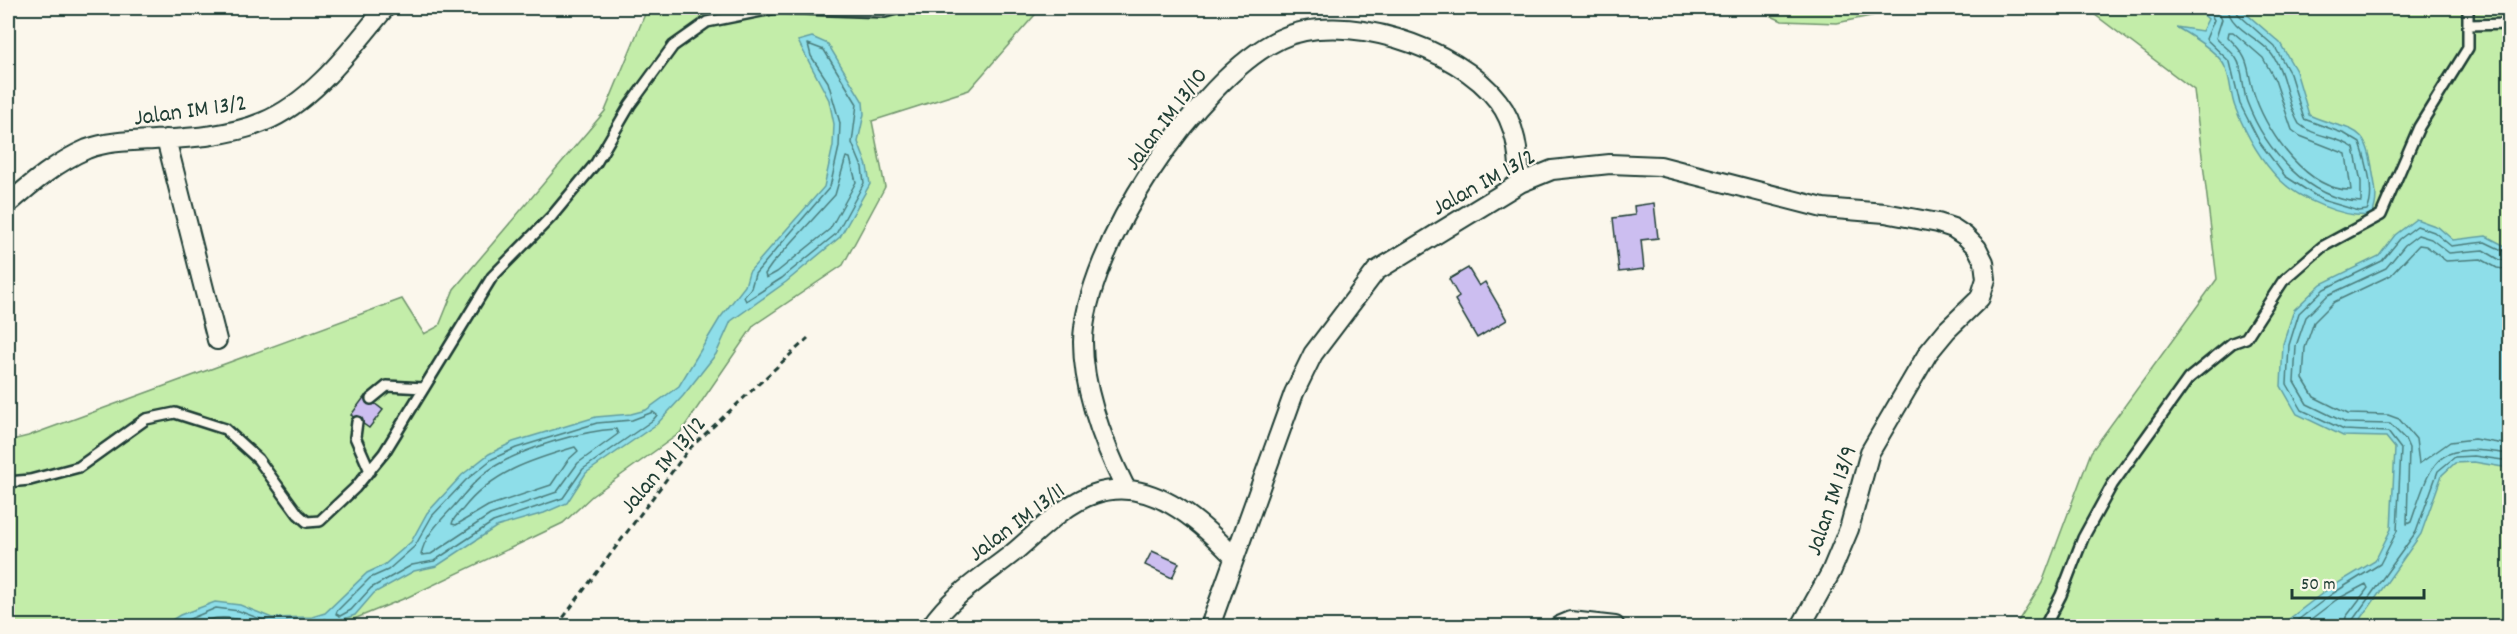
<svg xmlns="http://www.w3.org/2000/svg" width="2517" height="634" font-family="Dekko,sans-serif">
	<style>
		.green { fill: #c3eda9; stroke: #71956e; stroke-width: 1.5 }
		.water { fill: #8edee9; stroke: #629ea1; stroke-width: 1.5 }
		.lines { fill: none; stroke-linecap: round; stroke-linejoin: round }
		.shore { stroke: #4b7d7c; stroke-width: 1.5 }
		.building { fill: #ccbef0; stroke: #1f3d34; stroke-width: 1.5 }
		.lane-casing { stroke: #1f3d34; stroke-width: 14 }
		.street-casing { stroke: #1f3d34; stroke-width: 22 }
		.path { stroke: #1f3d34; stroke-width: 3; stroke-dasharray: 6 4.5; stroke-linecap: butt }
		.lane { stroke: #fbf7ec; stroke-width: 9 }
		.street { stroke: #fbf7ec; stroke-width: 18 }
		.labels { text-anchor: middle; stroke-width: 4.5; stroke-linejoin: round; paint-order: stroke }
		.street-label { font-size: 24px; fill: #1f3d34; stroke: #fbf7ec }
	</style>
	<rect width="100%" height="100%" fill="#fbf7ec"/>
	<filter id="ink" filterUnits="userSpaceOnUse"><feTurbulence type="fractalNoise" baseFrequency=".0167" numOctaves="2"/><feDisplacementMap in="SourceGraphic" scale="12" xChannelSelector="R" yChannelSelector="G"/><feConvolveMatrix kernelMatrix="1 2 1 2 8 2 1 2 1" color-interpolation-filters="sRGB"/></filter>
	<g filter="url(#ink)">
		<!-- green -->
		<path class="green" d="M663,8H1041L969,90L872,121L885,187L843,265L754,325L680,433L592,496L563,523L408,597L337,626H8V441L28,436L402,299L424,334L439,326L454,289L605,111L645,14Z
			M1754,8H1909L1837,23L1782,21Z
			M2086,8H2509V626H2015L2042,583L2091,452L2217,279L2194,90Z"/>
		<!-- water -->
		<path class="water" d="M2196,8L2242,10L2280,43L2296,71L2309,115C2351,134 2366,119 2373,174C2376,189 2378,201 2372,215C2345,219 2299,199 2280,180C2261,161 2245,132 2235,107C2230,94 2231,79 2225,67C2219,52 2190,35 2176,27L2202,31L2208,19Z
			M812,37L828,44L863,102L864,114L858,142L867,166L870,184L840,237L786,282L731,321L716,354L683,396L657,424L586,473L567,503L544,513L496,527L437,566L414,571L374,593L355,615L324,626H162L180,615L215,602L240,605L272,618L312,617L325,613L367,573L384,565L411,542L427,513L462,475L489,454L513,442L596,417L631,414L646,410L679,386L720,318L745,286L749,272L824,187L833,146L834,124L829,100L798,41Z
			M2416,219L2438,227L2453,240L2486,236L2509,248V468L2474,462L2455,463L2442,475L2421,534L2356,626H2280L2328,589L2375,561L2391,529L2395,448L2386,437L2343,436L2297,414L2281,386L2283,344L2294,310L2321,284L2379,256L2395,235Z"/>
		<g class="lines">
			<!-- shore -->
			<path class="shore" d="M2207,8L2214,20L2206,39L2230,62L2240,104L2260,143L2285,176L2322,200L2359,211L2367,210C2376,194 2366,160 2360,143L2345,134L2304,119L2290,74L2275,47L2238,14L2236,8
				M2217,8L2222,19L2216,38C2222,45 2231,50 2236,58C2244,69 2242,89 2247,102C2265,149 2307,200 2361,202V182L2354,148C2337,136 2314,137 2299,124C2285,101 2287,72 2269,51C2257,37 2229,27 2228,8
				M2229,32H2233L2263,58L2275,80L2292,130L2300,136L2346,154L2351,190C2308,191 2269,135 2256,99C2244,68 2255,64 2228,37Z
				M808,44L824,50L857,104L852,143L862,167L864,183L836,234L782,278L746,301L744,297L751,288L755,274L830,187L839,147L840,123L828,82L811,56Z
				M846,157L850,158L856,182L830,229L777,272L766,278L765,274L772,264L835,195Z
				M2510,261L2500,260L2483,250L2449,253L2431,239L2418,235L2405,245L2386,268L2328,295L2306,317L2296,346L2294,382L2307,404L2346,423L2390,424L2405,439L2409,448L2407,524L2411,522C2434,456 2434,442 2510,454
				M2510,270L2497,268L2481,259L2446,261L2426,246L2419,245L2391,275L2334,302L2314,322L2305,348L2303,379L2314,397L2348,414L2388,415L2399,419L2416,439L2419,464L2450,442L2474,439L2510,445
				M653,412L657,415L653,420L583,469L563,498L493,522L434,561L412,565L371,588L351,610L340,616L336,614L337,611L370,578L388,570L415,546L432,516L466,480L492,459L516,448L597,423L632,420Z
				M616,429L618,434L578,463L557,492L490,515L431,554L421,555C424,536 441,520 454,506C467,491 479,475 497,465C528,447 581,431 616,429Z
				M575,447L578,451L568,460L551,485L488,506L456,525L452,524C453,518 458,514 463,509C492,472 531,460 575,447Z
				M173,626L216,608L239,611L271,623H312L326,619L328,626
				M187,626C217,616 228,614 259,626
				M2290,626L2332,594L2380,564L2397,531L2401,449L2388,432L2344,430L2302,410L2287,384L2289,345L2299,313L2324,289L2382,261L2400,239L2417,226L2434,232L2451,246L2485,242L2510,254
				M2302,626L2336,600L2366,584L2368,588L2346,617L2344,626
				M2351,626L2352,621L2416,532L2438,471L2455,457L2474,456L2510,461"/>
		</g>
		<!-- building -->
		<path class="building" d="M1654,203L1658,238L1641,240L1644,269L1619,272L1613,218L1635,215L1634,206Z
			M1468,268L1479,286L1485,282L1507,320L1477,338L1455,300L1459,297L1449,279Z
			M365,396L383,410L369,428L351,415Z
			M1152,551L1179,563L1172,578L1145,565Z"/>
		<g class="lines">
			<defs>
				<path id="lane" d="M2468,25L2510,24
					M371,399L387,386L424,388
					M357,422L355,437L370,471
					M8,482L30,480L79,467L146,419L175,413L225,429L258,459L298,514L307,522L320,521L355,488L384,453L492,277L552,216L596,163L630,105L673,46L707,22L777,8L885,12L900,8
					M2045,626L2061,595L2083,538L2112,485L2188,379L2232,343L2246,338L2283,281L2322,247L2381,215L2419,127L2468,48V8"/>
				<path id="street" d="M166,139L217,340
					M8,204C32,183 57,162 87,149C107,141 133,141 154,140C189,138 230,136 263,122C313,102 352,48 385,8
					M1126,489C1104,445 1083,392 1083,342C1084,250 1198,78 1280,39C1341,9 1458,47 1498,101C1516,124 1519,154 1520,183
					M931,626C952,595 984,576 1013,553C1037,533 1064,504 1094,494C1149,475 1199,520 1233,556
					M1210,626L1294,393L1313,354L1376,271L1520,183L1552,170L1610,164L1660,166L1823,208L1885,213L1938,223L1953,228L1965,236L1977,248L1984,262L1986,279L1980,298L1947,330L1928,353L1870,452L1849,529L1831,572L1801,626
					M1559,626L1571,621L1615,626"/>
			</defs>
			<!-- lane casing -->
			<use href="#lane" class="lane-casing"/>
			<!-- street casing -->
			<use href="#street" class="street-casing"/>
			<!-- path -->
			<path class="path" d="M557,626L689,449L808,338"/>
			<!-- lane -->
			<use href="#lane" class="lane"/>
			<!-- street -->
			<use href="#street" class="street"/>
		</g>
	</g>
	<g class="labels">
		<!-- street labels -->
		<g class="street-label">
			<text transform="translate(190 109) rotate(-8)" y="8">Jalan IM 13/2</text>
			<text transform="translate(1165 118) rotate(-53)" y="8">Jalan IM 13/10</text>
			<text transform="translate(1483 181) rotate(-29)" y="8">Jalan IM 13/2</text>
			<text transform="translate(662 464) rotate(-50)" y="8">Jalan IM 13/12</text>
			<text transform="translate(1830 500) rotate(-71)" y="8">Jalan IM 13/9</text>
			<text transform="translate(1016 521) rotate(-37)" y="8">Jalan IM 13/11</text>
		</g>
	</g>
	<!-- margin -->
	<rect width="2517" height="634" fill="none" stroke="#fbf7ec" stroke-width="30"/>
	<rect x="15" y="15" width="2487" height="604" fill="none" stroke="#1f3d34" stroke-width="2" filter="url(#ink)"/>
	<!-- scale -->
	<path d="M2292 589v9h132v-9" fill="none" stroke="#1f3d34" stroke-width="3"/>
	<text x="2301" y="589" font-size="18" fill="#1f3d34" stroke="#fbf7ec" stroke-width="4.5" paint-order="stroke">50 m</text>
</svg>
